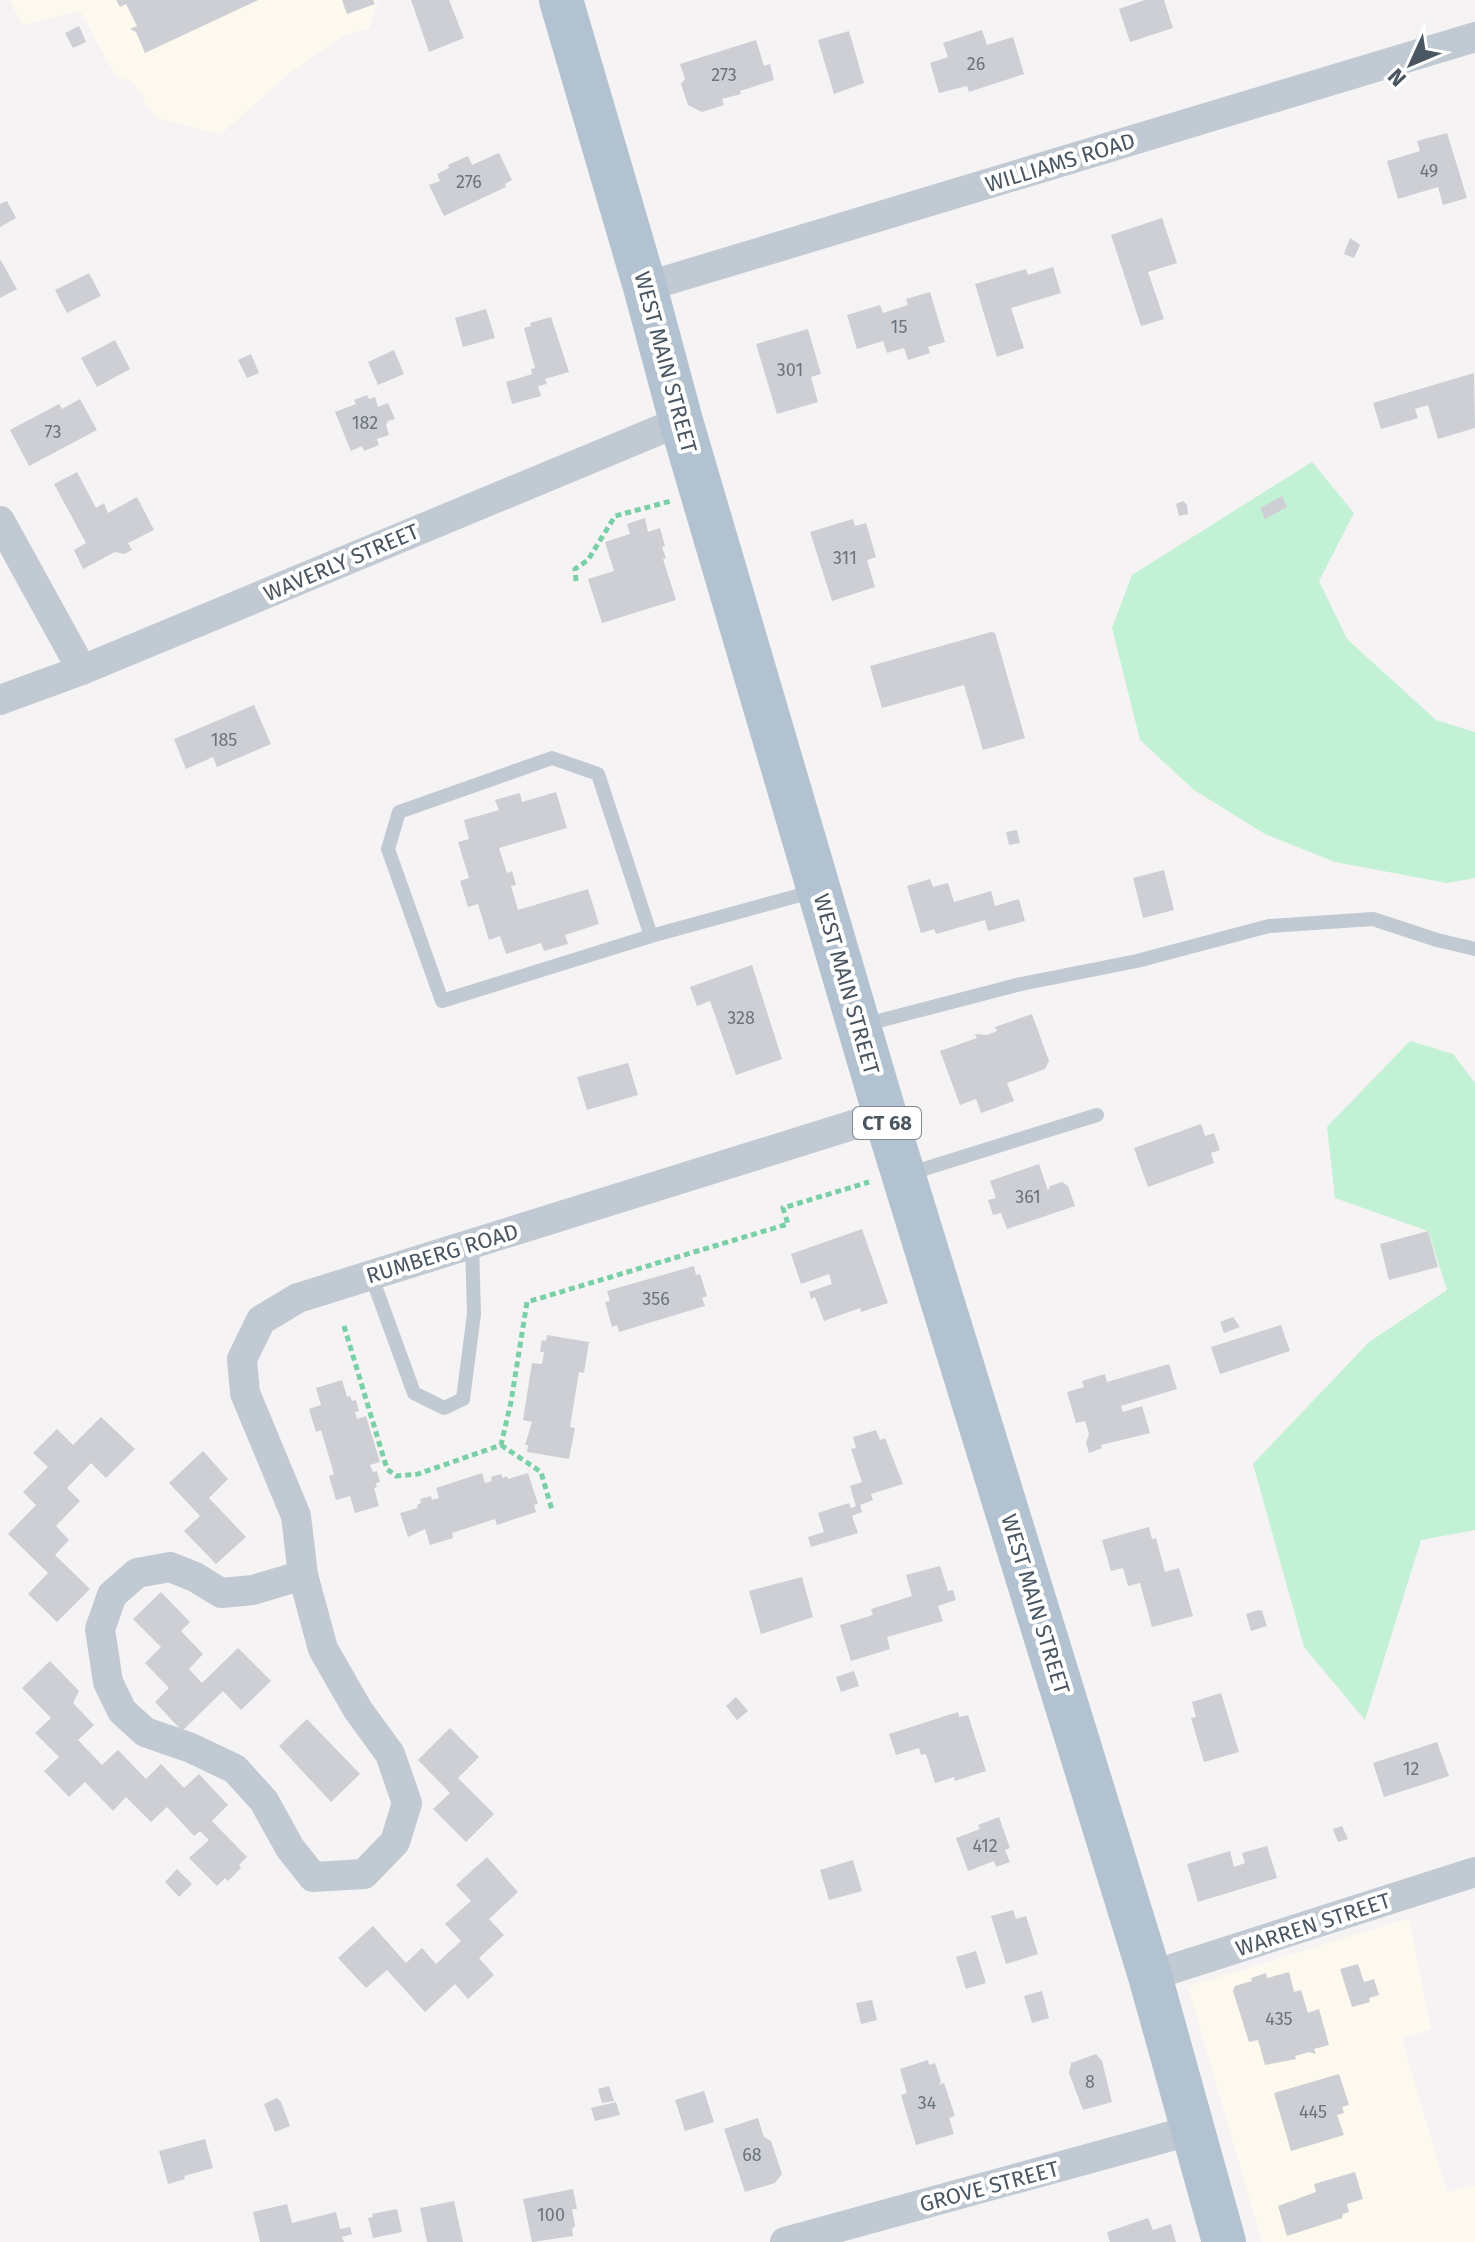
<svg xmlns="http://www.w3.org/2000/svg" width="1475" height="2242" font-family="'Fira Sans',sans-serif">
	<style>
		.commercial { fill: #fdf9ef }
		.green { fill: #c3f1d5 }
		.building { fill: #cdcfd5 }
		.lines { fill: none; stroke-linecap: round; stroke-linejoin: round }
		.path { stroke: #7ad0a6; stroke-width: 5; stroke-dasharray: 6 4; stroke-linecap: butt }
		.lane { stroke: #c1cad2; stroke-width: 14 }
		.street { stroke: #c1cad2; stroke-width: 30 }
		.primary { stroke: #b3c2d1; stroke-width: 44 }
		.labels { text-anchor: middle; stroke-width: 8; stroke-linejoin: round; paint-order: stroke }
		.number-label { font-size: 18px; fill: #6b747e }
		.shield { fill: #fff; stroke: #808990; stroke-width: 2 }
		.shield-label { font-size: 20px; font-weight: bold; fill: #4a5661 }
		.street-label { font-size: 22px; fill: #4a5661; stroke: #fff }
	</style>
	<rect width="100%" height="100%" fill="#f5f3f3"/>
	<!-- commercial -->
	<path class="commercial" d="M9,0H378L369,29L344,35L290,73L220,135L155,117L132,81L116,77L80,11L22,25Z
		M1409,1918L1431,2029L1402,2039L1447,2192L1475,2185V2242H1262L1188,1987Z"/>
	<!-- green -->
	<path class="green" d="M1312,462L1354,513L1319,581L1347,639L1436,720L1475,732V878L1447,883L1335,862L1265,834L1194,790L1140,740L1112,628L1132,575Z
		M1410,1041L1453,1054L1475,1083V1530L1421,1540L1365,1720L1304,1647L1253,1464L1369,1342L1447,1290L1428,1231L1335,1198L1327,1127Z"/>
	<!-- building -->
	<path class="building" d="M116,0H258L145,53L136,32L130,29L137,26L126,4L120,7Z
		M342,0H373L375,4L347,14Z
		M411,0H449L464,38L429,52Z
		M1145,0H1164L1173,28L1130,42L1119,9Z
		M79,26L86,42L73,48L65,33Z
		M982,30L987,45L1013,37L1024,74L969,92L967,86L939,93L930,63L948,57L943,43Z
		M849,31L864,83L834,94L818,40Z
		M756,40L764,66L770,64L774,80L740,91L741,94L722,99L724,105L702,112L688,105L681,84L685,79L680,64Z
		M1447,133L1467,198L1443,205L1438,187L1398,199L1387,161L1420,151L1417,141Z
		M499,153L512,180L505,184L506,187L444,216L429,185L440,181L437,174L449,168L448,165L468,156L472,165Z
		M7,201L16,218L0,227V204Z
		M1162,218L1177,263L1148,272L1164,319L1141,326L1111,235Z
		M1350,238L1360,245L1354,258L1344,254Z
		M0,259L17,289L0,298Z
		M1053,267L1061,293L1011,308L1024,348L997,357L975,284L1026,269L1028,275Z
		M89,273L101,296L67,313L55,290Z
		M930,292L945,342L928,347L930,353L908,360L904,348L887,353L883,341L857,349L847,315L880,305L883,313L908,305L906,299Z
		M486,309L495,338L463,347L455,318Z
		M551,317L569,372L545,379L547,384L538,386L541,396L512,404L506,382L532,374L531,369L535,368L524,328L531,326L530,323Z
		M808,329L821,374L811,377L818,402L777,414L756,344Z
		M115,340L130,369L97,387L81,358Z
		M394,350L404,374L378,385L368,362Z
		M251,354L259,373L247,378L238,360Z
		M1474,373L1475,428L1438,439L1428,405L1415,409L1418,418L1381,429L1373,403Z
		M367,395L369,399L375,397L378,407L388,403L395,419L388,421L386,425L389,435L377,439L379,445L364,451L362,446L351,451L335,412L356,404L354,400Z
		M80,399L97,430L29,466L10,430L59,404L62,409Z
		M77,472L96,508L104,503L108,513L137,497L154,530L128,543L132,550L124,554L115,552L83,569L74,550L86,543L54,484Z
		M1282,496L1287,507L1265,519L1260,508Z
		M1183,501L1187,505L1188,514L1179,516L1176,504Z
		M645,518L648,532L660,528L665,546L662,547L666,558L663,559L676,600L602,623L588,579L614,571L605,542L630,534L627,524Z
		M853,519L855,526L866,523L876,557L867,560L875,587L832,601L810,532Z
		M991,632L995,633L1025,738L983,750L964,685L882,708L870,666Z
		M254,705L271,744L217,767L213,757L186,769L174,739Z
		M556,792L567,828L499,848L507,873L512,871L516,885L511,886L518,910L588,889L599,924L565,935L568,944L544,951L541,943L506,954L500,936L489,940L478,904L468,907L460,881L469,878L458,842L469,839L464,820L499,810L495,800L520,793L522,802Z
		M1017,830L1020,843L1009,845L1006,832Z
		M1164,870L1174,910L1143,918L1133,878Z
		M930,879L933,887L948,883L954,902L991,891L995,906L1019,899L1025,921L988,931L985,920L936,934L934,929L921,933L907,886Z
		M752,965L782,1059L736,1075L710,1001L697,1006L690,987Z
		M1032,1014L1049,1061L1045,1069L1007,1083L1014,1101L981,1113L976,1099L960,1105L940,1051L977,1038L975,1034L987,1035L997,1031L995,1027Z
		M628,1063L638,1095L587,1110L577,1077Z
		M1201,1124L1205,1136L1214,1133L1220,1150L1211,1153L1214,1163L1148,1187L1134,1148Z
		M1039,1164L1048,1191L1050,1186L1062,1182L1068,1186L1075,1206L1007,1229L1001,1213L993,1215L988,1200L996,1198L990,1181Z
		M862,1229L888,1303L861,1312L860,1308L824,1321L815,1297L811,1299L809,1292L832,1284L829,1274L801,1284L791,1254Z
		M1428,1231L1438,1267L1389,1280L1380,1244Z
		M694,1266L696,1275L700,1274L707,1296L702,1298L705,1306L619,1332L617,1325L612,1327L605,1302L610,1301L607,1291Z
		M1233,1317L1240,1327L1224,1333L1220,1322Z
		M1281,1325L1290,1351L1220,1374L1211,1347Z
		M547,1335L589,1342L584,1373L579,1372L570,1427L575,1428L569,1459L527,1452L528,1445H525L532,1422L523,1420L532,1363L542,1364L544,1352H540L542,1340L546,1341Z
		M1169,1364L1177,1389L1121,1406L1123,1412L1142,1406L1150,1433L1101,1445L1102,1448L1089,1453L1086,1443L1089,1434L1085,1421L1076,1423L1067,1392L1084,1387L1082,1381L1105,1374L1107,1382Z
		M342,1380L347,1397L350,1396L352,1401L356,1400L359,1411L355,1412L357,1419L366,1416L380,1462L370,1465L373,1472L377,1471L380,1482L376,1483L377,1487L374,1488L379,1506L355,1513L350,1496L336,1500L329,1476L334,1474L321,1430L316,1432L309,1409L321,1405L316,1388Z
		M101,1417L135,1449L106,1478L91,1463L67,1488L80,1501L56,1526L69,1540L55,1555L90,1589L57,1622L28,1594L48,1573L8,1534L36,1505L23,1492L48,1467L33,1453L57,1429L73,1445Z
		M876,1430L880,1440L885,1438L903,1484L871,1494L873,1500L860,1505L862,1512L852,1516L858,1533L811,1547L808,1537L824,1532L818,1513L849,1503L851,1508L856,1506L850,1486L862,1482L851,1449L856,1448L853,1437Z
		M203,1451L228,1479L209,1498L246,1537L216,1564L184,1531L200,1516L169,1483Z
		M482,1473L485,1483L492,1481L491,1477L501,1474L503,1478L507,1476L508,1479L528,1473L538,1504L534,1505L536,1512L497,1525L495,1519L452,1533L453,1538L430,1545L425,1529L408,1537L400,1513L418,1508L417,1505L421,1503L420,1499L431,1496L432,1500L439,1498L436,1488Z
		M1149,1527L1152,1539L1156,1538L1165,1572L1179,1568L1193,1616L1152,1627L1140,1583L1128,1586L1123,1568L1111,1571L1102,1540Z
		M940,1566L948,1591L953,1590L956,1600L938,1606L943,1621L887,1637L890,1649L851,1661L840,1625L873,1615L871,1609L912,1596L906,1575Z
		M802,1577L813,1617L761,1634L749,1591Z
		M161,1592L190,1622L181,1631L203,1654L189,1669L202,1683L238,1648L271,1681L241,1710L223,1691L182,1731L155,1702L169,1688L145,1663L161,1647L133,1619Z
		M1259,1610L1262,1611L1267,1626L1251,1631L1246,1614Z
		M50,1661L79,1691L73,1703L94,1725L78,1740L102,1765L118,1750L146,1779L161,1764L184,1788L199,1774L228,1805L212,1821L247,1857L239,1865L241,1868L228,1881L225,1878L217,1886L189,1858L209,1840L200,1831L194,1836L167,1807L151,1822L126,1797L113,1811L85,1782L69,1797L44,1771L59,1757L35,1733L51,1718L22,1688Z
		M854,1671L859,1686L841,1692L836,1677Z
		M1221,1693L1239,1752L1204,1762L1191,1718L1196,1717L1192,1702Z
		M736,1697L748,1711L737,1720L726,1706Z
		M958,1712L959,1717L968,1715L986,1771L955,1781L954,1777L935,1783L926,1754L921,1755L919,1748L896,1755L889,1734Z
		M307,1719L360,1774L331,1802L279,1746Z
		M450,1728L479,1757L458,1778L494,1814L466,1842L433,1809L450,1793L418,1760Z
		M1437,1742L1449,1776L1384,1797L1373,1763Z
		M999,1817L1010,1848L1005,1850L1010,1862L996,1867L994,1861L968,1871L956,1838L980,1829L978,1825Z
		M1342,1826L1348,1839L1338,1842L1333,1829Z
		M1267,1846L1277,1878L1198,1902L1187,1864L1230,1851L1234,1867L1245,1863L1242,1853Z
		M487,1857L518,1892L489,1919L504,1935L479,1958L494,1975L468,1999L455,1984L425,2012L387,1970L366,1988L338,1958L373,1926L406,1963L422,1948L436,1964L461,1941L445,1924L471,1901L456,1885Z
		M853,1860L862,1891L829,1900L820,1870Z
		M177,1869L192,1884L179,1897L165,1882Z
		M1013,1910L1016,1919L1026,1916L1038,1954L1006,1964L991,1916Z
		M976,1951L986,1983L966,1989L956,1957Z
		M1358,1964L1364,1982L1374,1979L1379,1995L1369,1998L1370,2002L1352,2007L1340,1969Z
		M1289,1972L1294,1992L1301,1990L1308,2013L1319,2009L1329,2045L1314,2049L1316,2054L1309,2052L1295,2056L1296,2059L1265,2065L1258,2040L1249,2042L1233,1991L1235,1986L1252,1981L1251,1978L1266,1973L1267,1978Z
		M1042,1991L1049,2018L1032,2023L1024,1996Z
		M872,2000L877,2020L861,2024L856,2003Z
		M1096,2054L1102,2061L1112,2102L1083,2110L1069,2073L1071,2063Z
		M928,2060L929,2065L935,2063L941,2081L939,2085L944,2083L955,2116L949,2118L954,2134L916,2145L901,2095L907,2093L900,2069Z
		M1339,2074L1349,2105L1342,2107L1344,2113L1337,2115L1344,2135L1291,2151L1274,2093Z
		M609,2086L614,2101L602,2103L598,2089Z
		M704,2091L714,2122L685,2131L675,2100Z
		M277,2098L281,2102L290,2126L275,2132L264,2104Z
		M616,2102L620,2115L595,2121L591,2108Z
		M758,2118L764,2137L771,2141L782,2174L775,2183L745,2192L724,2129Z
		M205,2139L213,2168L184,2176L185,2179L168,2184L159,2151Z
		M1355,2172L1363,2199L1347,2204L1349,2212L1343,2214L1342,2218L1287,2236L1278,2206L1316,2192L1314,2184Z
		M573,2189L577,2209H572L575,2226L572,2229L573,2236L532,2242L523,2199Z
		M454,2201L463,2242H427L420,2208Z
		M287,2204L292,2223L336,2212L340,2229L350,2227L352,2234L342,2237L344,2242H260L253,2212Z
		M397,2209L402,2232L373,2238L368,2218L373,2217L372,2214Z
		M1148,2218L1153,2230L1171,2224L1176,2242H1110L1107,2232Z"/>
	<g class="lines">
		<!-- path -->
		<path class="path" d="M576,581L575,569L588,560L615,516L671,501
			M344,1326L387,1469L396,1476L418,1474L501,1445L511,1402L527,1302L788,1224L783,1208L869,1182
			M501,1445L541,1472L552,1510"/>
		<!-- lane -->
		<path class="lane" d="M651,936L598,774L552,758L399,812L388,849L442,1001L651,936L815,891
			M863,1025L1021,984L1137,961L1269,926L1373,919L1437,940L1475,949
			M908,1174L1097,1115
			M371,1275L414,1393L444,1408L463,1399L474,1314L472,1244"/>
		<!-- street -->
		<path class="street" d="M645,287L1475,37
			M0,521L82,670
			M0,700L82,670L681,421
			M303,1575L253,1590L221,1593L195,1577L170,1567L137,1573L112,1595L100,1629L108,1682L122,1711L145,1732L191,1748L235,1769L264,1801L290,1848L313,1877L364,1874L395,1842L407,1803L390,1754L358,1710L323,1649L303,1575L296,1516L245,1393L242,1359L261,1320L298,1298L885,1115
			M1150,1976L1475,1872
			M785,2242L1193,2130"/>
		<!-- primary -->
		<path class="primary" d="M561,0L645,287L681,421L885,1115L1150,1976L1224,2242"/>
	</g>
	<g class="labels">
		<!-- number labels -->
		<g class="number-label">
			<text x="976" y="70">26</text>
			<text x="724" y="81">273</text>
			<text x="1429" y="177">49</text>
			<text x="469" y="188">276</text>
			<text x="899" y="333">15</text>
			<text x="790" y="376">301</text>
			<text x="365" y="429">182</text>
			<text x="53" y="438">73</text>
			<text x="845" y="564">311</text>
			<text x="224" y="746">185</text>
			<text x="741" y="1024">328</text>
			<text x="1028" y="1203">361</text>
			<text x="656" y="1305">356</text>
			<text x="1411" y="1775">12</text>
			<text x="985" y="1852">412</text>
			<text x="1279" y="2025">435</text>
			<text x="1090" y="2088">8</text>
			<text x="927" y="2109">34</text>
			<text x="1313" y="2118">445</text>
			<text x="752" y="2161">68</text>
			<text x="551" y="2221">100</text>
		</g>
		<!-- shield labels -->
		<rect class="shield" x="853" y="1107" width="68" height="32" rx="6"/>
		<g class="shield-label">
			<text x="887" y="1130">CT 68</text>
		</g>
		<!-- street labels -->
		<g class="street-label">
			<text transform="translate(1060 162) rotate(-17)" y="8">WILLIAMS ROAD</text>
			<text transform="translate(666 362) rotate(75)" y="8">WEST MAIN STREET</text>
			<text transform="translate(341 562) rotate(-23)" y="8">WAVERLY STREET</text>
			<text transform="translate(847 984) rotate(74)" y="8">WEST MAIN STREET</text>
			<text transform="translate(442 1253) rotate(-17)" y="8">RUMBERG ROAD</text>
			<text transform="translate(1036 1604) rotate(73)" y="8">WEST MAIN STREET</text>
			<text transform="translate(1313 1924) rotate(-18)" y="8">WARREN STREET</text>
			<text transform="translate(989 2186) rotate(-15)" y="8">GROVE STREET</text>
		</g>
	</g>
	<!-- north arrow -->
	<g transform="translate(1411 64) rotate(226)" stroke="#ffffff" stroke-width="6" paint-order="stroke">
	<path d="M0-6L14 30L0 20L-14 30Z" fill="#4a5661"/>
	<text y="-12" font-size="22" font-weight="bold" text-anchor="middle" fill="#4a5661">N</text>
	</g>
</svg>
